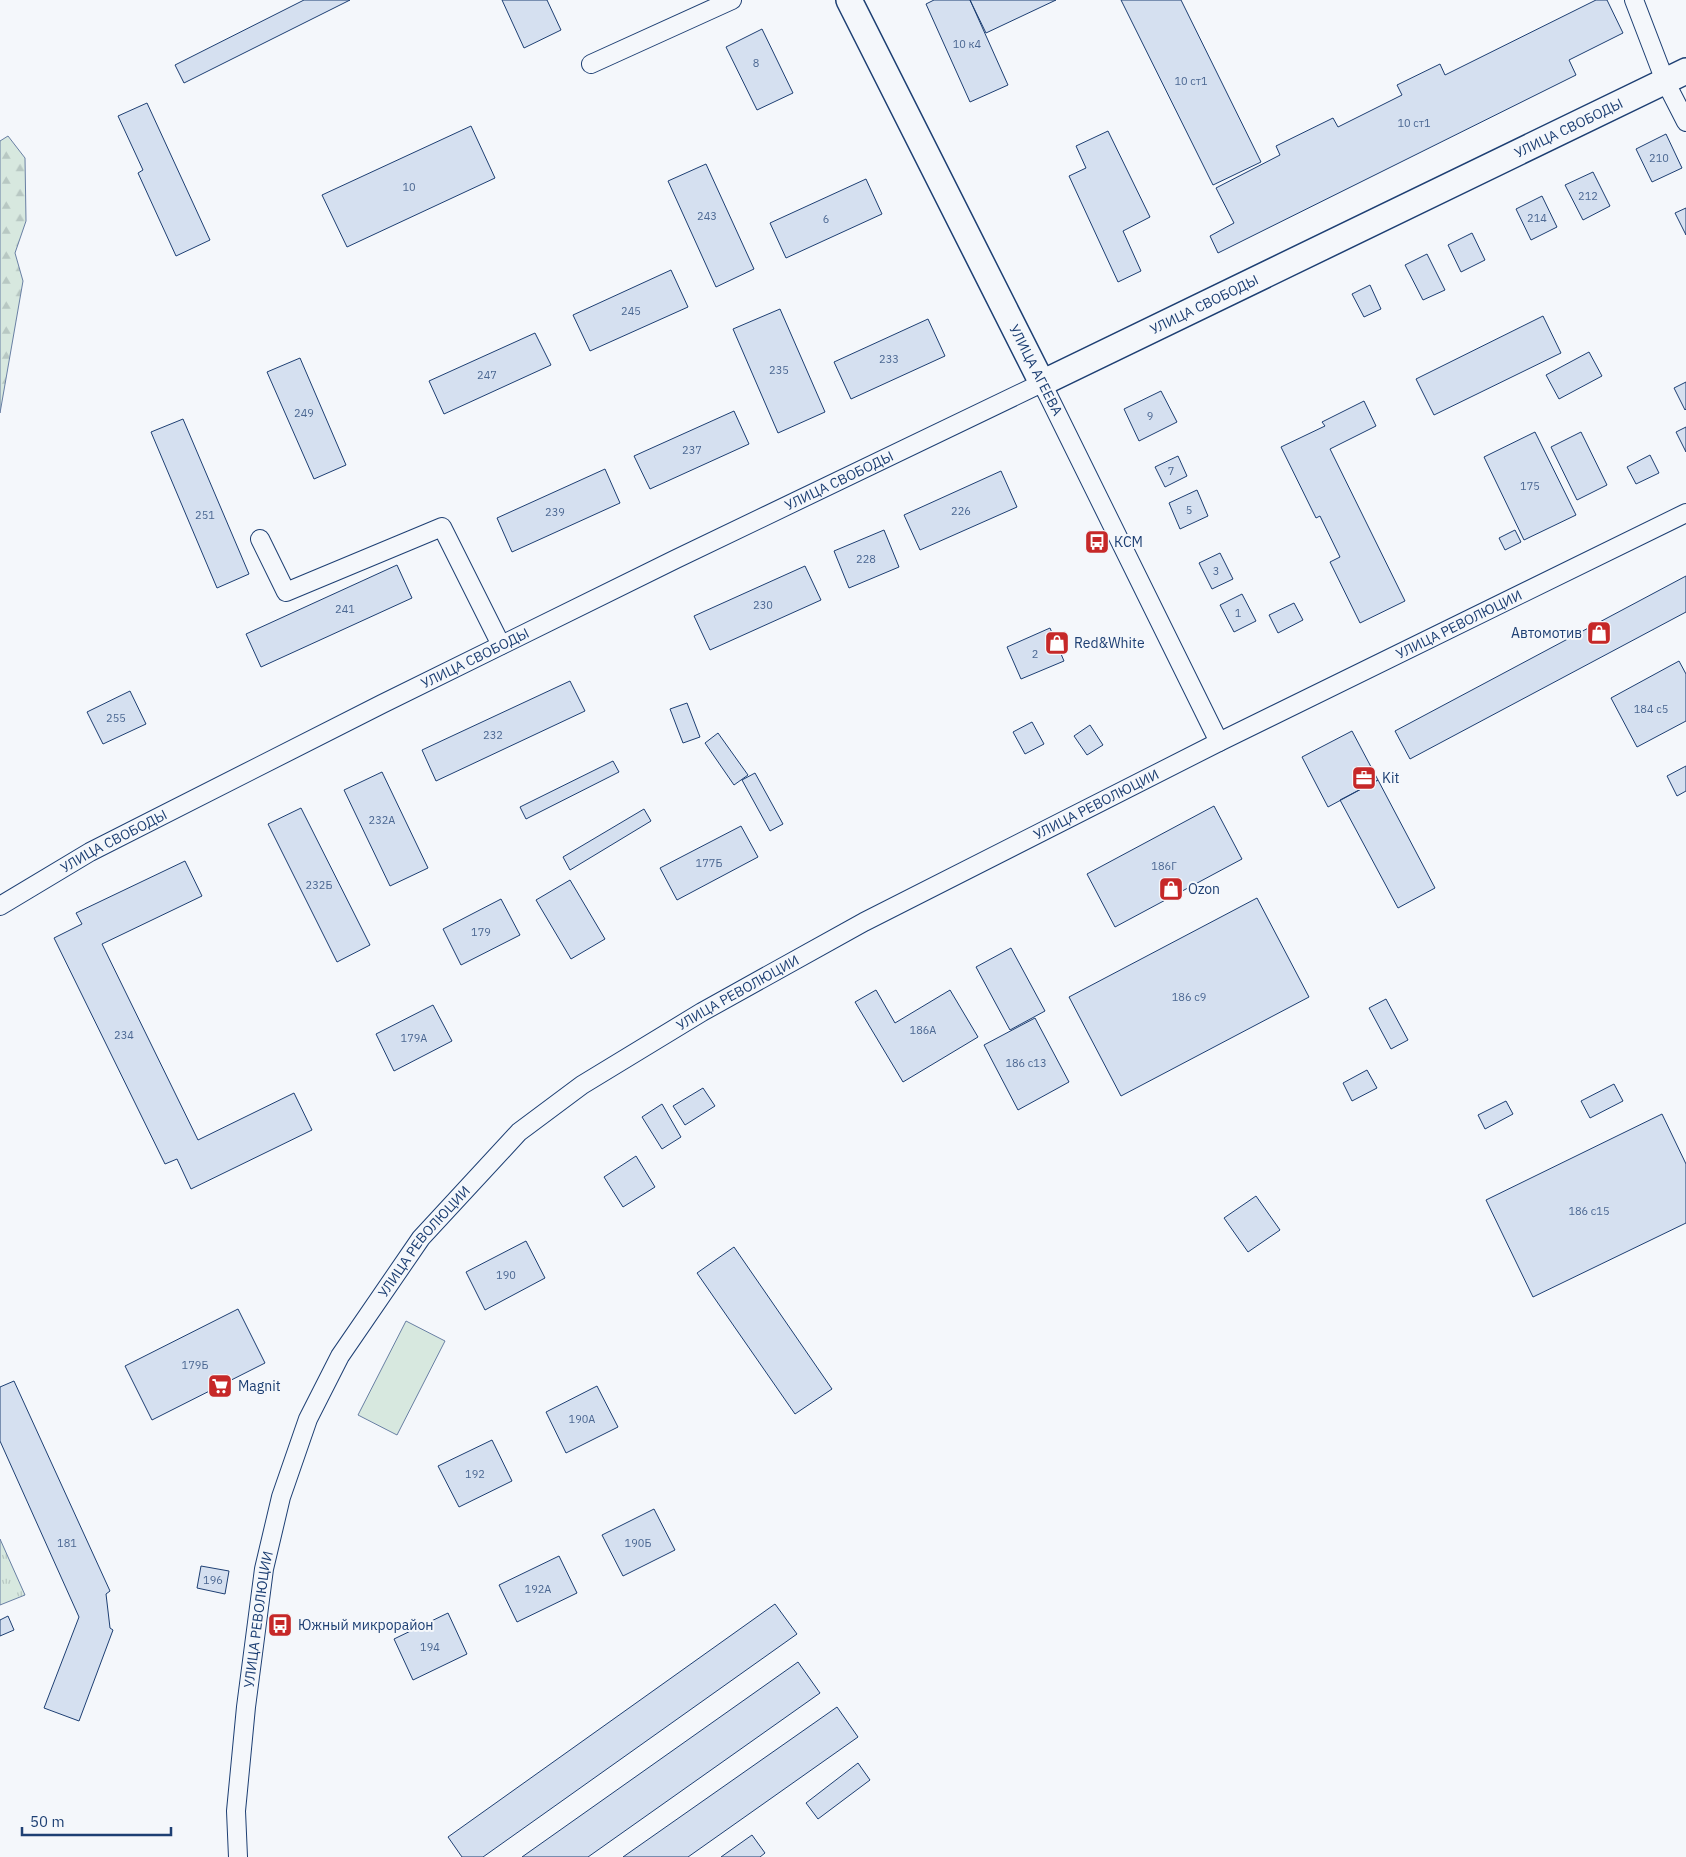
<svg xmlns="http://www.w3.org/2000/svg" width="1686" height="1857" font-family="'IBM Plex Sans',sans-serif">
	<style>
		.grass { fill: #d7e8df; stroke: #687fa3 }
		.forest { fill: url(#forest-firs); stroke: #687fa3 }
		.park { fill: url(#park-tufts); stroke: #687fa3 }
		.building { fill: #d5e0f0; stroke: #1d3f73 }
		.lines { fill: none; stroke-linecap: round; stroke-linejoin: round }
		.street-casing { stroke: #1d3f73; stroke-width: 20 }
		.secondary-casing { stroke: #1d3f73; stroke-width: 28 }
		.street { stroke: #f4f7fb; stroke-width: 18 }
		.secondary { stroke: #f4f7fb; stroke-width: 25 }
		.labels { text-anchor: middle; stroke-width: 4; stroke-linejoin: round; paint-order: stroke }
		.number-label { font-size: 11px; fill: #4b6792 }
		.street-label { font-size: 14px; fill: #1d3f73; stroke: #f4f7fb }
		.poi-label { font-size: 14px; fill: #1d3f73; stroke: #f4f7fb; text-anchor: start }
	</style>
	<defs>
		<pattern id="forest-firs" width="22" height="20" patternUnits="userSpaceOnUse" patternTransform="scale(1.25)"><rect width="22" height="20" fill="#d7e8df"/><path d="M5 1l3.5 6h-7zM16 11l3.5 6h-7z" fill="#b8c8c3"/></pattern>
		<pattern id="park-tufts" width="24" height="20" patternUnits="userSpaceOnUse" patternTransform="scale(1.25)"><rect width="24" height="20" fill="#d7e8df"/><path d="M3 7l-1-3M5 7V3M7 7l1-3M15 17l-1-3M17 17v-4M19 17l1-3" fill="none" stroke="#b8c8c3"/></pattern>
	</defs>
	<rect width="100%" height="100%" fill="#f4f7fb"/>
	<!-- grass -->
	<path class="grass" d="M406,1321L445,1341L397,1435L358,1415Z"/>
	<!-- forest -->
	<path class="forest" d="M8,136L25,158L26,221L15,253L23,281L0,413V141Z"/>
	<!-- park -->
	<path class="park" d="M0,1539L25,1595L0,1605Z"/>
	<!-- building -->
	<path class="building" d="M304,0H350L184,83L175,65Z
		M502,0H547L561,30L524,48Z
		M934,0H970L1008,85L970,102L926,4Z
		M970,0H1056L986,33Z
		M1121,0H1181L1261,162L1213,185Z
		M1596,0H1607L1623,33L1569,60L1576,75L1218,253L1210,236L1234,223L1216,188L1280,155L1276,146L1333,118L1338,127L1402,95L1397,85L1440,64L1445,75Z
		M762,29L793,93L757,110L726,47Z
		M147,103L210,240L176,256L138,173L143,170L118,116Z
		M471,126L495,178L347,247L322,195Z
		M1108,131L1150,217L1123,231L1141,271L1118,282L1069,176L1086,168L1076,146Z
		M1666,134L1682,168L1652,182L1636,149Z
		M706,164L754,269L716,287L668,181Z
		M1593,172L1610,206L1583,220L1565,185Z
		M866,179L882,214L786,258L770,223Z
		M1542,196L1557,227L1531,240L1516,209Z
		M1686,208V235L1675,213Z
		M1472,233L1485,260L1461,272L1448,245Z
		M1427,254L1445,290L1423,300L1405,265Z
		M671,270L688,307L590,351L573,315Z
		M1370,285L1381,309L1364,317L1352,294Z
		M780,309L825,412L778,433L733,329Z
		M1543,316L1561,353L1434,415L1416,379Z
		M928,319L945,356L851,399L834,362Z
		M535,333L551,365L444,414L429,381Z
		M1589,352L1602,376L1559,399L1546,375Z
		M300,358L346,465L314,479L267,372Z
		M1686,382V409L1685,410L1674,388Z
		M1161,391L1177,422L1139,441L1124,409Z
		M1364,401L1376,426L1330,449L1405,601L1360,623L1330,562L1340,557L1320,516L1316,518L1281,447L1325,426L1322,422Z
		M734,411L749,444L650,489L634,456Z
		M183,419L249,574L217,588L151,432Z
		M1686,427V452L1676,432Z
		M1535,432L1576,515L1524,540L1484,457Z
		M1581,432L1607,485L1577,500L1551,447Z
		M1650,455L1659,473L1636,484L1627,467Z
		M1178,456L1187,476L1165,487L1155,467Z
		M605,469L620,503L512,552L497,518Z
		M1001,471L1017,507L920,550L904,515Z
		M1197,490L1208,516L1180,529L1169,503Z
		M884,530L899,567L849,588L834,551Z
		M1515,530L1521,542L1505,550L1499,538Z
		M1220,553L1233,579L1212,589L1199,563Z
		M397,565L412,598L261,667L246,634Z
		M805,566L821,600L710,650L694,616Z
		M1686,576V612L1410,759L1395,731Z
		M1242,594L1256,621L1234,632L1220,605Z
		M1294,603L1303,620L1278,633L1269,615Z
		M1050,628L1064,661L1021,679L1007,647Z
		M1679,661L1686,674V721L1637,747L1611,698Z
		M570,681L585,711L436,781L422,750Z
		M130,691L146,724L103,744L87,712Z
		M687,703L700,737L683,743L670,709Z
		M1032,722L1044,744L1025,754L1013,732Z
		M1090,725L1103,745L1087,755L1074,736Z
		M1352,731L1378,780L1328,807L1302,757Z
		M718,733L748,775L734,785L705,743Z
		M613,761L619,772L526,819L520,807Z
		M1686,766V791L1677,796L1667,776Z
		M382,772L428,868L390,886L344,790Z
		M755,773L783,824L770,831L742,780Z
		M1378,780L1435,888L1398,908L1340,800Z
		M1214,806L1242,859L1115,927L1087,874Z
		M301,808L370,945L337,962L268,824Z
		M644,809L651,821L570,870L563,857Z
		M741,826L758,857L677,900L660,868Z
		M185,861L202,896L102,944L198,1140L294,1093L312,1130L191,1189L177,1159L165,1164L54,938L82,924L76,913Z
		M570,880L605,939L571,959L536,900Z
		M1257,898L1309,997L1121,1096L1069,997Z
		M501,899L520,935L461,965L443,929Z
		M1011,948L1045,1011L1010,1030L976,967Z
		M876,990L895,1023L950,990L978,1037L903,1082L855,1002Z
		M1386,999L1408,1040L1391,1049L1369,1008Z
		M433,1005L452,1041L394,1071L376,1034Z
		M1035,1018L1069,1082L1018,1110L984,1045Z
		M1367,1070L1377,1088L1352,1101L1343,1083Z
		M1614,1084L1623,1101L1590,1118L1581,1101Z
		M703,1088L715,1106L685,1125L673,1106Z
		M1506,1101L1513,1114L1485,1129L1478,1115Z
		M662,1104L681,1137L662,1149L642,1117Z
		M1662,1114L1686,1164V1223L1533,1297L1486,1200Z
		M636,1156L655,1187L623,1207L604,1177Z
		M1256,1196L1280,1230L1248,1252L1224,1218Z
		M526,1241L545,1278L485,1310L466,1272Z
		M734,1247L832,1389L795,1414L697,1273Z
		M238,1309L265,1363L152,1420L125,1366Z
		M14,1381L110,1591L106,1594L110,1628L113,1630L79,1721L44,1708L79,1617L0,1441V1387Z
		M597,1386L618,1427L566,1453L546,1412Z
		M492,1440L512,1481L459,1507L438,1466Z
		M654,1509L675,1550L623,1576L602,1535Z
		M559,1556L577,1593L517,1622L499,1585Z
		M201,1566L229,1571L225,1594L197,1588Z
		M775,1604L797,1634L483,1857H462L448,1837Z
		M448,1613L467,1654L413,1680L394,1639Z
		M8,1616L14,1630L0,1636V1620Z
		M798,1662L820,1693L588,1857H522Z
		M837,1707L858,1737L688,1857H623Z
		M858,1763L870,1780L818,1819L806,1803Z
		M752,1835L765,1853L760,1857H721Z"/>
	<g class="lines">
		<defs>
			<g id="street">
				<path d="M1634,0L1665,81L1686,122"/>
				<path d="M591,64L732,0"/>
				<path d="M260,539L286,592L442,527L501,645"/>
				<path id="s1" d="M0,906L90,852L382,704L676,559L1042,383L1219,742"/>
				<path id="s2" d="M238,1857L236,1811L246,1707L264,1569L281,1497L308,1419L340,1356L421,1238L519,1132L582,1085L702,1012L864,922L1219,742L1686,513"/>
			</g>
			<g id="secondary">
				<path id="s3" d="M849,0L1042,383L1686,71"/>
			</g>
		</defs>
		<!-- street casing -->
		<use href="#street" class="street-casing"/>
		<!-- secondary casing -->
		<use href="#secondary" class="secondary-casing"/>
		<!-- street -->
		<use href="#street" class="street"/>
		<!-- secondary -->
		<use href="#secondary" class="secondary"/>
	</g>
	<!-- icons -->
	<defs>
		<symbol id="bus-square" viewBox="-11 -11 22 22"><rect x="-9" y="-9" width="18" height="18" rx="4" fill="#c62828" stroke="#f4f7fb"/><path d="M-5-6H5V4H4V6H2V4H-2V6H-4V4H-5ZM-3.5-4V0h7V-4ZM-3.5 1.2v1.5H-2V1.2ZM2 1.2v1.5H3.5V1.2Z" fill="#fff"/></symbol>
		<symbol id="shop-square" viewBox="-11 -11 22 22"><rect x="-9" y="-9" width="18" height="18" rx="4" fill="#c62828" stroke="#f4f7fb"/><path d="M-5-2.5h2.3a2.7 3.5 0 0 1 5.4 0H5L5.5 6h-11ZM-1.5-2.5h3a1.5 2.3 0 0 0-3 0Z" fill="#fff"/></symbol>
		<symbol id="office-square" viewBox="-11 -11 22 22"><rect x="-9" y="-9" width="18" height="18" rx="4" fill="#c62828" stroke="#f4f7fb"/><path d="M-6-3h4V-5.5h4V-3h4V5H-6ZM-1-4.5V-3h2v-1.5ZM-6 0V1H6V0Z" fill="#fff"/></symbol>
		<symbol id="supermarket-square" viewBox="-11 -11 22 22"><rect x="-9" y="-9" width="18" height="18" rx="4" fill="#c62828" stroke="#f4f7fb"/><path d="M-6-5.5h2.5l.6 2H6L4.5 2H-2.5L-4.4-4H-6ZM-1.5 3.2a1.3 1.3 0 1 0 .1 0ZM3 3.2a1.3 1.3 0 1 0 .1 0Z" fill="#fff"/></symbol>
	</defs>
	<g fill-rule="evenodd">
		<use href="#bus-square" x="1083" y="528" width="28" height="28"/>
		<use href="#shop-square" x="1585" y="619" width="28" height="28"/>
		<use href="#shop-square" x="1043" y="629" width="28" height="28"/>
		<use href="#office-square" x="1350" y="764" width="28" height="28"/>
		<use href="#shop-square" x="1157" y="875" width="28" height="28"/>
		<use href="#supermarket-square" x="206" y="1372" width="28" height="28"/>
		<use href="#bus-square" x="266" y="1611" width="28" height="28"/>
	</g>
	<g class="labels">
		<!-- number labels -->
		<g class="number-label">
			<text x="967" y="48">10 к4</text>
			<text x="756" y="67">8</text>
			<text x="1191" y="85">10 ст1</text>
			<text x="1414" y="127">10 ст1</text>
			<text x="1659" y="162">210</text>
			<text x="409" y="191">10</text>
			<text x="1588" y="200">212</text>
			<text x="707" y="220">243</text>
			<text x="1537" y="222">214</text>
			<text x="826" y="223">6</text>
			<text x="631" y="315">245</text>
			<text x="889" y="363">233</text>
			<text x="779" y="374">235</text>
			<text x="487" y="379">247</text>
			<text x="304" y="417">249</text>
			<text x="1150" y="420">9</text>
			<text x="692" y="454">237</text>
			<text x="1171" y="475">7</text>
			<text x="1530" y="490">175</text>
			<text x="1189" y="514">5</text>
			<text x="961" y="515">226</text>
			<text x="555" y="516">239</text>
			<text x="205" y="519">251</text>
			<text x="866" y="563">228</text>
			<text x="1216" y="575">3</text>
			<text x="763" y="609">230</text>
			<text x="345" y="613">241</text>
			<text x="1238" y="617">1</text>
			<text x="1035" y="658">2</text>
			<text x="1651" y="713">184 с5</text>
			<text x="116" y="722">255</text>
			<text x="493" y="739">232</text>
			<text x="382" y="824">232А</text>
			<text x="709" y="867">177Б</text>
			<text x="1164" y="870">186Г</text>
			<text x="319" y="889">232Б</text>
			<text x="481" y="936">179</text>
			<text x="1189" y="1001">186 с9</text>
			<text x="923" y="1034">186А</text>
			<text x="124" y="1039">234</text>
			<text x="414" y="1042">179А</text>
			<text x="1026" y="1067">186 с13</text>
			<text x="1589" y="1215">186 с15</text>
			<text x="506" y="1279">190</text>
			<text x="195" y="1369">179Б</text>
			<text x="582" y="1423">190А</text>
			<text x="475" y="1478">192</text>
			<text x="67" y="1547">181</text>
			<text x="638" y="1547">190Б</text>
			<text x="213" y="1584">196</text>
			<text x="538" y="1593">192А</text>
			<text x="430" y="1651">194</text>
		</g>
		<!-- street labels -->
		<g class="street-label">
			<text dy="5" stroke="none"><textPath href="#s3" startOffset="1014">УЛИЦА СВОБОДЫ</textPath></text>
			<text dy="5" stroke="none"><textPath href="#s3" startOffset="609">УЛИЦА СВОБОДЫ</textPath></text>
			<text transform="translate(1036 370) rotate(63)" y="5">УЛИЦА АГЕЕВА</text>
			<text dy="5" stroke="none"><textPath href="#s1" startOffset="941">УЛИЦА СВОБОДЫ</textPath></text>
			<text dy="5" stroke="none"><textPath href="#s2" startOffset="1874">УЛИЦА РЕВОЛЮЦИИ</textPath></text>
			<text dy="5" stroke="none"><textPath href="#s1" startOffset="536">УЛИЦА СВОБОДЫ</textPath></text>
			<text dy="5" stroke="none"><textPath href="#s2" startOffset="1469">УЛИЦА РЕВОЛЮЦИИ</textPath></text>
			<text dy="5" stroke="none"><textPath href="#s1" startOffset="131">УЛИЦА СВОБОДЫ</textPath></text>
			<text dy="5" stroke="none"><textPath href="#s2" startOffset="1064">УЛИЦА РЕВОЛЮЦИИ</textPath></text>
			<text dy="5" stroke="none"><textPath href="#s2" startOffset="659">УЛИЦА РЕВОЛЮЦИИ</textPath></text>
			<text dy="5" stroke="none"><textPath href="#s2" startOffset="239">УЛИЦА РЕВОЛЮЦИИ</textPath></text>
		</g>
		<!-- poi labels -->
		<g class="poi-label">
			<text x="1114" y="547">КСМ</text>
			<text x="1582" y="638" text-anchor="end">Автомотив</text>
			<text x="1074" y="648">Red&amp;White</text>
			<text x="1382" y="783">Kit</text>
			<text x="1188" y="894">Ozon</text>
			<text x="238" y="1391">Magnit</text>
			<text x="298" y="1630">Южный микрорайон</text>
		</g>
	</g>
	<!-- scale -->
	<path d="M22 1827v8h149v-8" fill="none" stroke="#1d3f73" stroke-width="2.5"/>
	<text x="30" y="1827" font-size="15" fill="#1d3f73" stroke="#f4f7fb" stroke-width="4" paint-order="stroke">50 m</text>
</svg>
